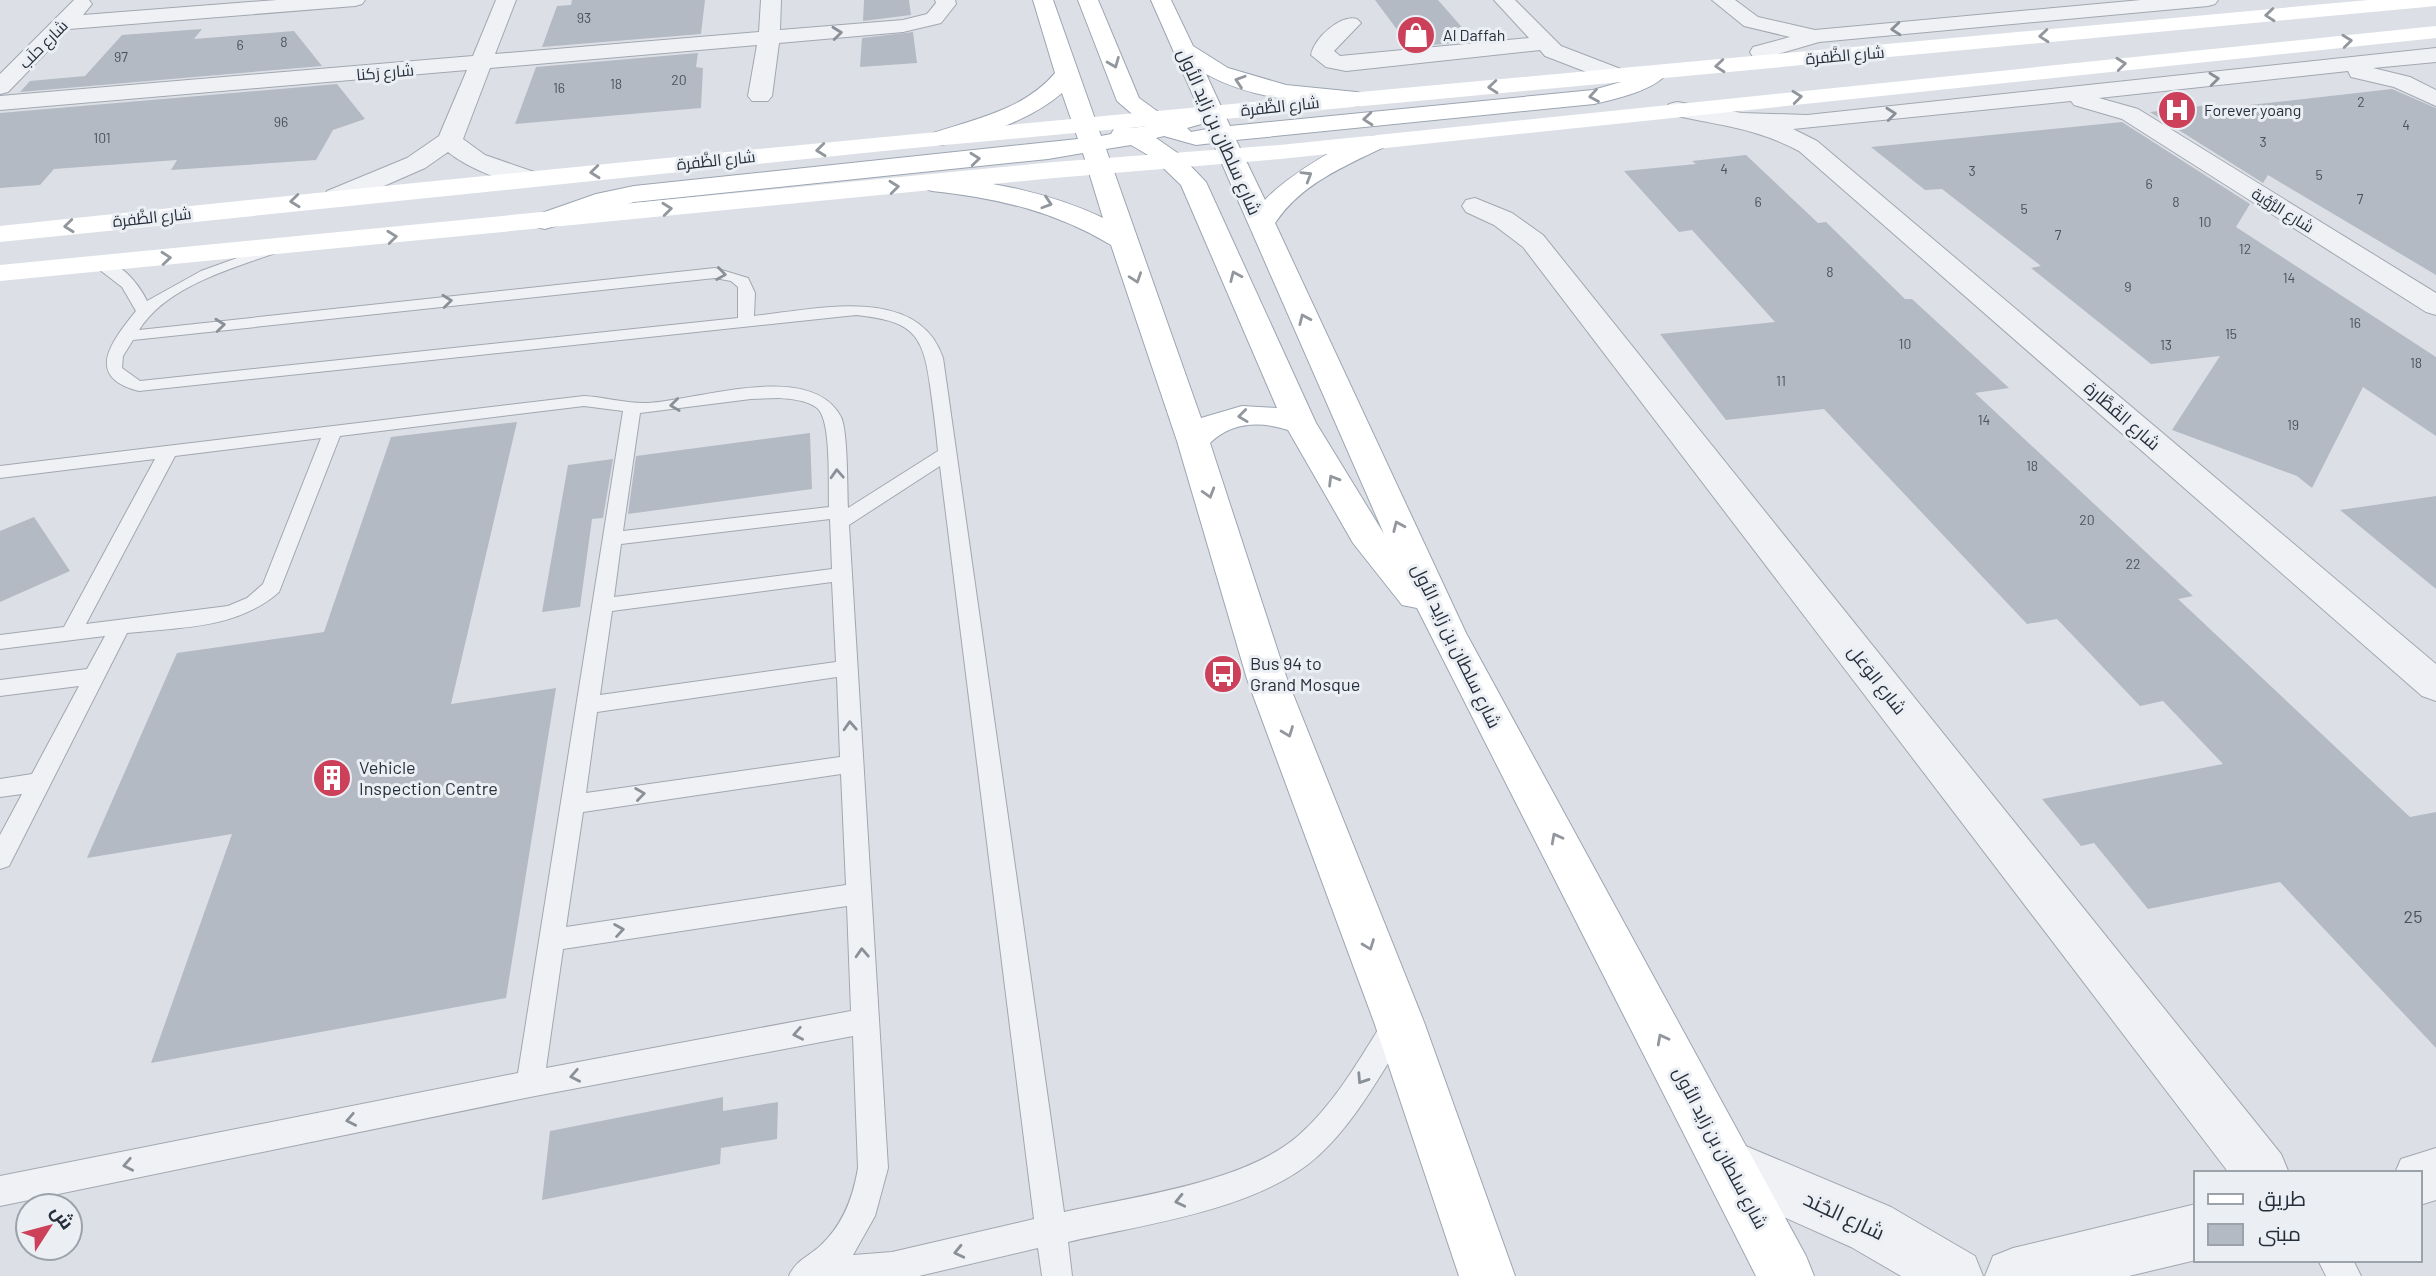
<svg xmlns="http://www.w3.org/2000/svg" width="2436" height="1276" font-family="Barlow,Cairo,sans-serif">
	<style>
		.building { fill: #b3bac3 }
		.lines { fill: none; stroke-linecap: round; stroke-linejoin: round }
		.lane-casing { stroke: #a2a7b0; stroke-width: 2 }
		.street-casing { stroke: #a2a7b0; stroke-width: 2 }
		.primary-casing { stroke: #9ca5b2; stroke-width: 2 }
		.lane { fill: #eff1f5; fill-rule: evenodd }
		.street { fill: #eff1f5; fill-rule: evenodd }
		.secondary { fill: #fff; fill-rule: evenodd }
		.primary { fill: #fff; fill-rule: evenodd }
		.oneway { stroke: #92979e }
		.oneway2 { stroke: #8a9098 }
		.labels { text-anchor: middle; stroke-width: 6; stroke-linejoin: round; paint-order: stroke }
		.number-label { font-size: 14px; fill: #49525e }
		.far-poi-label { font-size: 16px; fill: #262f3c; stroke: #ebeff4; text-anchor: start }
		.far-street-label { font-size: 16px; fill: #262f3c; stroke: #ebeff4 }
		.street-label { font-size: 18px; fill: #262f3c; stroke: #ebeff4 }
		.poi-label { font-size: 18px; fill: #262f3c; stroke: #ebeff4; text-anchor: start }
		.near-number-label { font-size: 18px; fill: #49525e }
		.near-street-label { font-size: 21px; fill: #262f3c; stroke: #ebeff4 }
	</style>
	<rect width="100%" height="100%" fill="#dce0e6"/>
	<!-- building -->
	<path class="building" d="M572,0H705L701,34L542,47L557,6L571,5Z
		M864,0H909L911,15L863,21Z
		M1375,0H1438L1474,41L1410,47Z
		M202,29L194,39L294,31L322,66L20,92L30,81L85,76L122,35Z
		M913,32L917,63L860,67L862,38Z
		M698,53L696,67L703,68L701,108L515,124L536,67Z
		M337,84L365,119L333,130L316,160L171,170L177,160L54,169L40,185L0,188V113Z
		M2392,89L2436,108V275L2268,175L2263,183L2150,112L2208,105L2214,109Z
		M2122,122L2250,204L2236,227L2436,357V436L2363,387L2312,488L2297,476L2172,430L2220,356L2151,364L2031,268L2041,266L1942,189L1925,190L1871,147Z
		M1746,155L1818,223L1826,222L1905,299H1912L2009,388L1975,393L2193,596L2178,599L2410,817L2436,812V1048L2280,882L2148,909L2094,843L2081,846L2042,799L2223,764L2163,701L2140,706L2057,619L2027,624L1824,409L1726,420L1660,334L1775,322L1692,230L1679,232L1624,171L1696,164L1692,161Z
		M517,422L451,704L556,688L506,998L151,1063L232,834L87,858L177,653L324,632L391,437Z
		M810,433L812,489L628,514L636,456Z
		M613,459L603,518L592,519L580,607L542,612L568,465Z
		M2436,496V589L2340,510Z
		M34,517L70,571L0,602V531Z
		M723,1097V1111L778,1102L777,1139L721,1148L720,1164L542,1200L550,1131Z"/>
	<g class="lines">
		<defs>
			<path id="lane" d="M276,244L281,245L283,248L281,251C234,268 167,285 139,330L715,268L748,278L755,293L754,316C813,310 918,283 943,358L1064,1212C1134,1196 1245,1183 1299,1135C1336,1102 1361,1057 1387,1015L1397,1012L1407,1015L1410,1024L1407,1033C1380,1075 1356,1121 1319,1155C1260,1210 1145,1224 1068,1242L1072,1276H1042L1038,1248L919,1276H789C795,1261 808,1257 820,1246C843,1225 853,1198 858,1168L853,1036L530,1097L0,1206V1176L518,1073L623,411L584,406L340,436L279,592C237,629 181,627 127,633L9,866L0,869V835L22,794L0,797V779L32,774L79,686L0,696V680L87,669L105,636L0,649V635L64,627L155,459L0,478V466L584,396C605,397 627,404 648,403C699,400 811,360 841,417C848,431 847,490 848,508L938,451C936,429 933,407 930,385C923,331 910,321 856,315L139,391C84,377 111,342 136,311L122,287L96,267L93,264L96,261C117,256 139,284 147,301L201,271ZM715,278L731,281L738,287V318L140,381L122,368L123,356L133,340ZM779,398C791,399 807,400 817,408C832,420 828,486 829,507L623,531L640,413L751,399ZM321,438L263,584L247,598L228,606L86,624L175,456ZM940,466L1034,1219L892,1252L853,1255L875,1216L888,1168L849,525ZM830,519L832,569L614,597L621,544ZM832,582L836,662L600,695L612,611ZM837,677L840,757L586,793L597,712ZM841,774L846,885L566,927L583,812ZM847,906L851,1011L546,1068L563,949Z
				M2318,1260H2353L2361,1276H2326Z"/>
			<path id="street" d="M74,0H89L92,4L83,15L277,0H365L362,4L355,6L69,29L8,92L0,94V74Z
				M496,0H516L495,54L759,32L761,0H781L780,30L903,20L927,14L936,3L935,0H955L956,4L941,23L903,32L779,43L772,96L768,101H752L748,96L757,45L490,68L463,139L485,155L537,173L541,178L537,183C514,189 466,167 448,152L425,168L345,203L336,205L327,203L323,197L327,191L407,158L439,136L467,70L0,110V96L473,56Z
				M1494,0H1515L1561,46L1626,71L1629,76L1626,81H1610L1545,56L1540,50L1346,71L1326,67L1311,55C1314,38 1341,14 1357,19L1361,23L1334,51L1340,56L1529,38Z
				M1712,0H1735L1758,17L1815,30L2141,0H2218L2215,4L2208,6L1819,42L1761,59L1753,57L1750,52L1753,47L1790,37L1744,26Z
				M2436,48V62L2373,68L2410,77L2436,90V106L2394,87L2351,77L2348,71L2099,98L2138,109L2436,293V315L2426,312L2122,119L2074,105L2071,101L1793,129L1817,141L2436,664V701L2422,696L1799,151C1751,126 1719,126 1669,114L1665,109L1669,104L1677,102L1742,113L1807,115Z
				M1475,198L1512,213L1543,235L2281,1154L2289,1173H2229L1523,247L1494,225L1466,212L1462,206L1466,200Z
				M1729,1139L1891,1207L1975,1256L1983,1276H1901L1851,1247L1710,1184L1702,1165L1710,1146Z
				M2436,1148V1200L2420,1205V1173H2395L2401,1159Z
				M2196,1204V1260L2129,1276H1985L1993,1256L2013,1248Z"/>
			<path id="primary" d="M1033,0H1053L1101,136L1111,134L1114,129C1126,126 1134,129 1146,126L1117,101L1078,0H1098L1139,98L1168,119L1199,109L1151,0H1171L1193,46L1228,68L1286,85L1356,92L1364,94L1368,99L1364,104L1356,106C1306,103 1251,99 1206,74L1230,126L1593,90L1621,82L1649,67H1665L1668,72C1656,90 1615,99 1594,104L1236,140L1265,200C1284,179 1355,130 1384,137L1387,142L1384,147C1343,167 1301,184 1275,223L1466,633L1806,1256L1814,1276H1756L1417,608L1402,605L1353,543L1288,430C1260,421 1232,422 1210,443L1287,679L1424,1022L1515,1276H1459L1374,1022L1247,679L1177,441L1111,245C1054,211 997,198 932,191L923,188L919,183L923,178L932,175C991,182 1049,192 1103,218L1083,153L1048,159L634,202L545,229L536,227L532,221L536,215L596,194L634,186L1078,139L1062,93C1029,121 984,135 942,145L933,143L930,138L933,133C976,119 1025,109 1055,73ZM1205,123L1207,129L1191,132L1187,128ZM1164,136L1196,145L1213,143L1384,534L1316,423L1206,182L1179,154L1156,138ZM1131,145L1153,158L1181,185L1277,408L1242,406L1201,418L1106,149Z"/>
		</defs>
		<!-- lane casing -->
		<use href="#lane" class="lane-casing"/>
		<!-- street casing -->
		<use href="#street" class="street-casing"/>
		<!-- primary casing -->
		<use href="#primary" class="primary-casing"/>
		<!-- lane -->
		<use href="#lane" class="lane"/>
		<!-- street -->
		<use href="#street" class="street"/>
		<!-- secondary -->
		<path class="secondary" d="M2369,0H2436V6L913,148L0,242V226C789,142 1579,72 2369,0Z
			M2436,26V38L1280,159L1054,178L0,281V265L1054,162L1280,145Z"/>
		<!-- primary -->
		<use href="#primary" class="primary"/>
	</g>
	<!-- one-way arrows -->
	<defs><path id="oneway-chevron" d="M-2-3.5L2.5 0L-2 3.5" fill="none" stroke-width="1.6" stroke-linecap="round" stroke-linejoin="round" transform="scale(1.75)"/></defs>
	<g class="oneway">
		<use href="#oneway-chevron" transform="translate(2270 15) rotate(175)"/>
		<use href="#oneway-chevron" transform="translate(2044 36) rotate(175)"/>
		<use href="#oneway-chevron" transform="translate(2347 41) rotate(-6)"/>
		<use href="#oneway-chevron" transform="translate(1114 63) rotate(68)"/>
		<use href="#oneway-chevron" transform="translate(2121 64) rotate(-6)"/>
		<use href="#oneway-chevron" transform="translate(1720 66) rotate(175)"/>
		<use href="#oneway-chevron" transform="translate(1240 81) rotate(-162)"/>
		<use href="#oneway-chevron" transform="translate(1493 87) rotate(175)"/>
		<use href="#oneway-chevron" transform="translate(1594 96) rotate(171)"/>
		<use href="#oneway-chevron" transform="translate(1797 97) rotate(-6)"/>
		<use href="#oneway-chevron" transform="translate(1368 119) rotate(175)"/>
		<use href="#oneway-chevron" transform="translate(821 150) rotate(174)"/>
		<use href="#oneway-chevron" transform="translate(975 159) rotate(-6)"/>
		<use href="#oneway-chevron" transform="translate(595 172) rotate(174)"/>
		<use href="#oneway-chevron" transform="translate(1307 176) rotate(-31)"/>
		<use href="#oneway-chevron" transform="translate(894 187) rotate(-6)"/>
		<use href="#oneway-chevron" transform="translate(295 201) rotate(174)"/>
		<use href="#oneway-chevron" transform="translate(1047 203) rotate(18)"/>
		<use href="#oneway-chevron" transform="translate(667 209) rotate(-6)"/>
		<use href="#oneway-chevron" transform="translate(69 226) rotate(174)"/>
		<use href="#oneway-chevron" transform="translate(392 237) rotate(-6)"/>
		<use href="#oneway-chevron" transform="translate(166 258) rotate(-5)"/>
		<use href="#oneway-chevron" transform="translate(1235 276) rotate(-114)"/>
		<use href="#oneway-chevron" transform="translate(1136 278) rotate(71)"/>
		<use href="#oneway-chevron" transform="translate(1304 319) rotate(-114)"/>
		<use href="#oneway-chevron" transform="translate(1243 416) rotate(173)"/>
		<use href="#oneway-chevron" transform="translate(1333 480) rotate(-121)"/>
		<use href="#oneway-chevron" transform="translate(1209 493) rotate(73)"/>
		<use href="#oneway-chevron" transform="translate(1398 526) rotate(-114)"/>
		<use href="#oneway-chevron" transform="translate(1288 732) rotate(69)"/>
		<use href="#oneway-chevron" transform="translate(1556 838) rotate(-118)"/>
		<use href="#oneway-chevron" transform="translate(1369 945) rotate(69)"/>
		<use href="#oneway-chevron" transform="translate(1662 1039) rotate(-118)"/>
	</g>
	<g class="oneway2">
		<use href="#oneway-chevron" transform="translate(1896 29) rotate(175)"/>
		<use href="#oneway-chevron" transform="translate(837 33) rotate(-6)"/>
		<use href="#oneway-chevron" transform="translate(2214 79) rotate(-6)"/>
		<use href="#oneway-chevron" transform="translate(1891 114) rotate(-6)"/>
		<use href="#oneway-chevron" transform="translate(721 274) rotate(8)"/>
		<use href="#oneway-chevron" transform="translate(447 301) rotate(-6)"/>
		<use href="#oneway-chevron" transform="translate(220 325) rotate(-6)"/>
		<use href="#oneway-chevron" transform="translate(675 405) rotate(173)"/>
		<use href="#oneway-chevron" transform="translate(837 474) rotate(-93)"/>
		<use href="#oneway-chevron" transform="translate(850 726) rotate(-93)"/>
		<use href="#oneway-chevron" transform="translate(640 794) rotate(-8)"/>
		<use href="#oneway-chevron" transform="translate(619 930) rotate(-9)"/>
		<use href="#oneway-chevron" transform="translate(862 953) rotate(-93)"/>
		<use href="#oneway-chevron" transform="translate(798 1034) rotate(169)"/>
		<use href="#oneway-chevron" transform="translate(575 1076) rotate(169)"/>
		<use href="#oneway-chevron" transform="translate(1362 1079) rotate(123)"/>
		<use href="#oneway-chevron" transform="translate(351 1120) rotate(169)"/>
		<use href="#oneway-chevron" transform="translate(128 1165) rotate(169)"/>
		<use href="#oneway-chevron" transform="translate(1180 1201) rotate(167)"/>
		<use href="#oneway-chevron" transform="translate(959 1252) rotate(167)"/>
	</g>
	<!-- icons -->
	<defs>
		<symbol id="shop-disc" viewBox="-11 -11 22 22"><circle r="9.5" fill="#cc405a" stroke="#ebeff4"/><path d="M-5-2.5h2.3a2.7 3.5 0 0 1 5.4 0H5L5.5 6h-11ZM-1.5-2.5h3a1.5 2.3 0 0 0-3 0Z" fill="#fff"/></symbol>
		<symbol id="hospital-disc" viewBox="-11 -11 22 22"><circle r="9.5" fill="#cc405a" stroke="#ebeff4"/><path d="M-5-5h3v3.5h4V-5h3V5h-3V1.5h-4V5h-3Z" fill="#fff"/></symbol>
		<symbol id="bus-disc" viewBox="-11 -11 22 22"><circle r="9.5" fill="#cc405a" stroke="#ebeff4"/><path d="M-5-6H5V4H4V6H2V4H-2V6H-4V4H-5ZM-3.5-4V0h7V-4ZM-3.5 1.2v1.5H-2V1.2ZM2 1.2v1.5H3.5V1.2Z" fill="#fff"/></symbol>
		<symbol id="building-disc" viewBox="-11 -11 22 22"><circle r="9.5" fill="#cc405a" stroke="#ebeff4"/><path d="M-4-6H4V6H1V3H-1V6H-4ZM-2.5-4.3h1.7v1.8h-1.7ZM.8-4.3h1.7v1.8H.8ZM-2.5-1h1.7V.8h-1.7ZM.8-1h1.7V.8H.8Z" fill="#fff"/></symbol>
	</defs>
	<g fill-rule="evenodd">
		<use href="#shop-disc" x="1394" y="13" width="44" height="44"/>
		<use href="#hospital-disc" x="2155" y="88" width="44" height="44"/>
		<use href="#bus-disc" x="1201" y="652" width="44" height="44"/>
		<use href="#building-disc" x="310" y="756" width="44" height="44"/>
	</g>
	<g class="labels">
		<!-- number labels -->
		<g class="number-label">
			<text x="584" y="23">93</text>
			<text x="284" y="47">8</text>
			<text x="240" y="50">6</text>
			<text x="121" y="62">97</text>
			<text x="679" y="85">20</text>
			<text x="616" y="89">18</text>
			<text x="559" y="93">16</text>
			<text x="2361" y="107">2</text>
			<text x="281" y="127">96</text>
			<text x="2406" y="130">4</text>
			<text x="102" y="143">101</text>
			<text x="2263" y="147">3</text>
			<text x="1724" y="174">4</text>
			<text x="1972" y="176">3</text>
			<text x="2319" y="180">5</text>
			<text x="2149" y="189">6</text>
			<text x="2360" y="204">7</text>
			<text x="1758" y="207">6</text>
			<text x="2176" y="207">8</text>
			<text x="2024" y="214">5</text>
			<text x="2205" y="227">10</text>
			<text x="2058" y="240">7</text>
			<text x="2245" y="254">12</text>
			<text x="1830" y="277">8</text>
			<text x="2289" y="283">14</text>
			<text x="2128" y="292">9</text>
			<text x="2355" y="328">16</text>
			<text x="2231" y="339">15</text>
			<text x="1905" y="349">10</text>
			<text x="2166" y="350">13</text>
			<text x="2416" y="368">18</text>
			<text x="1781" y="386">11</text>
			<text x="1984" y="425">14</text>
			<text x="2293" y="430">19</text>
			<text x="2032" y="471">18</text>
			<text x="2087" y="525">20</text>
			<text x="2133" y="569">22</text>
		</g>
		<!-- far-poi labels -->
		<g class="far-poi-label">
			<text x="1443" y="41">Al Daffah</text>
			<text x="2204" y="116">Forever yoang</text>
		</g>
		<!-- far-street labels -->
		<g class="far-street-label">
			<text transform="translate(43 44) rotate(-45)" y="6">شارع حلَب</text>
			<text transform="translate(1845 55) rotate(-5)" y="6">شارع الظَّفرة</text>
			<text transform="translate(385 72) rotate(-5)" y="6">شارع رَكنا</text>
			<text transform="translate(1280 106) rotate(-6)" y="6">شارع الظَّفرة</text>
			<text transform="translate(716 160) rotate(-6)" y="6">شارع الظَّفرة</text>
			<text transform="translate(2283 210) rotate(32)" y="6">شارع الرُّؤية</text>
			<text transform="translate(152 217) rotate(-6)" y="6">شارع الظَّفرة</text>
		</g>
		<!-- street labels -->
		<g class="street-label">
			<text transform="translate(1219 132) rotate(66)" y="6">شارع سلطان بن زايد الأول</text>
			<text transform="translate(2122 416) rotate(41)" y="6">شارع القَطَّارة</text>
			<text transform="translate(1456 646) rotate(64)" y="6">شارع سلطان بن زايد الأول</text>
			<text transform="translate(1877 680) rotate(52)" y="6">شارع الوَعَل</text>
			<text transform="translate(1720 1148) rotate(62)" y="6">شارع سلطان بن زايد الأول</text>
		</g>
		<!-- poi labels -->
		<g class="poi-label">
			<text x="1250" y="670">Bus 94 to<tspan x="1250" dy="21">Grand Mosque</tspan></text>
			<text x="359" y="774">Vehicle<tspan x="359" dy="21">Inspection Centre</tspan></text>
		</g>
		<!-- near-number labels -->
		<g class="near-number-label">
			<text x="2413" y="923">25</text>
		</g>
		<!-- near-street labels -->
		<g class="near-street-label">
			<text transform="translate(1844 1216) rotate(25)" y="7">شارع الجُند</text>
		</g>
	</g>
	<!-- legend -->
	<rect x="2194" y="1171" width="228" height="91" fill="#ebeff4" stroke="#9ca2aa" stroke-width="2"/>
	<rect x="2208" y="1194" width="35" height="10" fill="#ffffff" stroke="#9ca2aa" stroke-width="2"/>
	<text x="2258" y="1206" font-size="21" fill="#262f3c">طريق</text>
	<rect x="2208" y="1224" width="35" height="21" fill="#b3bac3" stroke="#9ca2aa" stroke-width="2"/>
	<text x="2258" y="1241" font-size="21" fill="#262f3c">مبنى</text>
	<!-- north arrow -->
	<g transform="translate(49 1227) rotate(54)"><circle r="33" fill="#ebeff4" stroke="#9ca2aa" stroke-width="2"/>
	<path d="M0-5L12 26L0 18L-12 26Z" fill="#cc405a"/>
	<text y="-10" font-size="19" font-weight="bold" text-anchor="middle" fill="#262f3c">ش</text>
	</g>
</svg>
